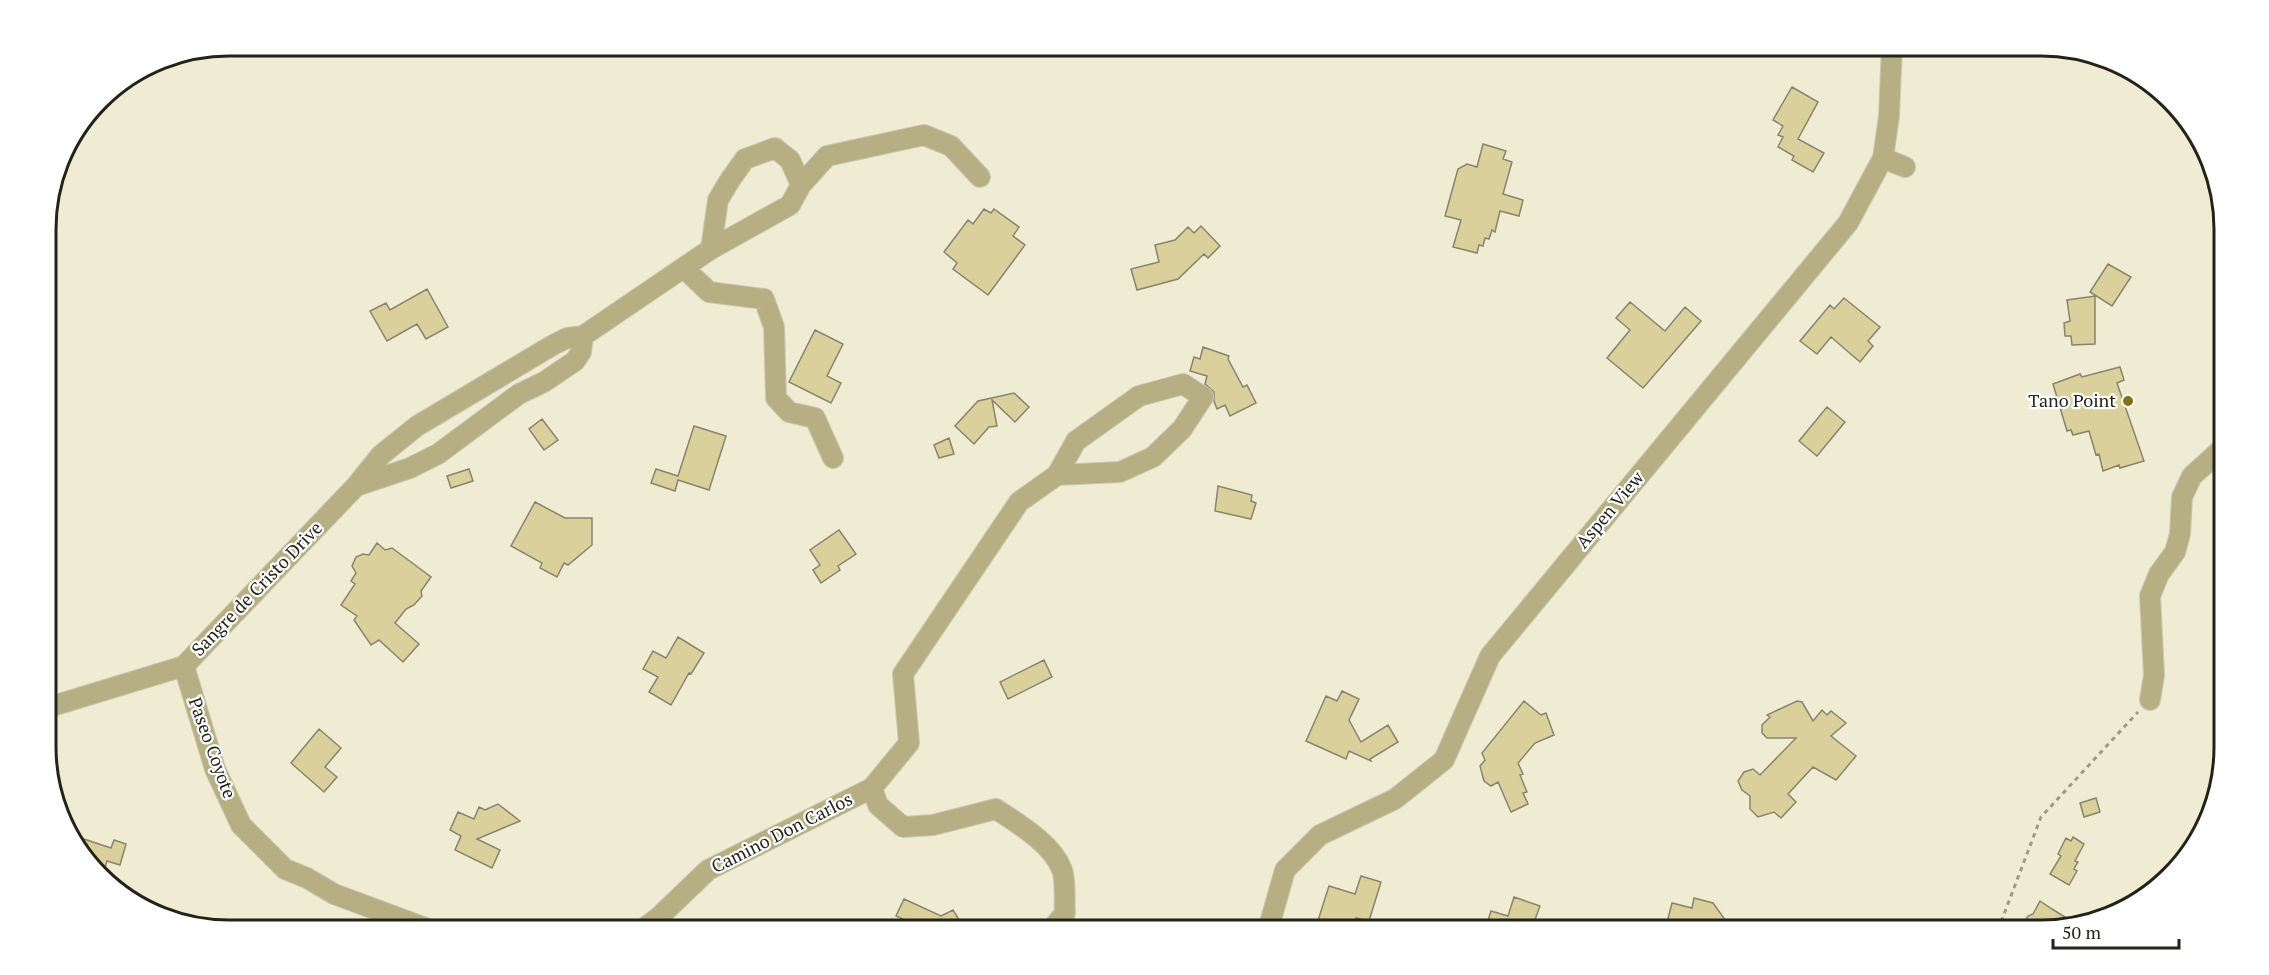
<svg xmlns="http://www.w3.org/2000/svg" width="2269" height="975" font-family="'PT Serif',serif">
	<style>
		.building { fill: #d9d09b; stroke: #88846f; stroke-width: 1.5 }
		.lines { fill: none; stroke-linecap: round; stroke-linejoin: round }
		.street-casing { stroke: #cbc8b3; stroke-width: 22 }
		.path { stroke: #9c9a88; stroke-width: 3; stroke-dasharray: 4.5 4.5; stroke-linecap: butt }
		.street { stroke: #b7af84; stroke-width: 20 }
		.poi-dot { fill: #817213; stroke: #fff; stroke-width: 2 }
		.labels { text-anchor: middle; stroke-width: 4.5; stroke-linejoin: round; paint-order: stroke }
		.poi-label { font-size: 18px; fill: #24231a; stroke: #fff; text-anchor: end }
		.street-label { font-size: 18px; fill: #24231a; stroke: #fff }
		.rim { fill: none; stroke: #24231a; stroke-width: 3 }
	</style>
	<rect width="100%" height="100%" fill="#f0ecd4"/>
	<!-- building -->
	<path class="building" d="M1792,87L1818,102L1798,139L1824,153L1813,172L1792,160L1794,156L1778,147L1783,137L1778,135L1783,126L1773,120Z
		M1483,144L1506,151L1503,159L1512,162L1503,194L1523,200L1519,216L1500,211L1495,232L1492,230L1489,239L1485,238L1483,246L1479,245L1477,253L1453,247L1461,220L1445,216L1458,169L1467,164L1477,167Z
		M984,209L991,213L994,209L1019,227L1013,236L1025,245L988,295L953,269L957,263L944,252L968,220L973,224Z
		M1201,226L1220,246L1208,258L1204,254L1178,279L1137,290L1131,269L1159,262L1155,245L1175,240L1188,227L1194,233Z
		M2108,264L2131,277L2112,306L2090,292Z
		M427,289L448,327L426,339L417,324L387,341L370,311L386,303L390,310Z
		M2095,296V344L2072,345L2071,336H2065L2064,323L2070,321L2067,300Z
		M1844,298L1880,327L1868,341L1873,346L1860,362L1831,337L1817,354L1800,341L1830,305L1834,309Z
		M1630,302L1665,331L1685,307L1701,321L1643,388L1607,358L1630,330L1616,318Z
		M815,330L843,344L827,376L841,383L831,403L789,382Z
		M1203,347L1229,356L1228,359L1243,387L1247,385L1256,403L1230,416L1225,405L1217,409L1214,401V392L1205,384L1207,376L1190,371L1194,357L1200,359Z
		M2120,367L2124,380L2117,383L2144,461L2120,468L2119,465L2103,471L2099,454L2096,455L2089,431L2073,435L2071,430L2067,431L2053,384L2080,374L2082,377Z
		M1014,393L1029,407L1015,422L992,400L997,426L989,427L974,444L955,426L978,401Z
		M1827,407L1845,422L1817,456L1799,441Z
		M542,419L558,440L544,450L529,429Z
		M694,426L726,436L709,490L678,480L675,491L651,483L656,469L678,476Z
		M949,438L954,454L939,458L934,445Z
		M469,469L473,481L451,488L447,476Z
		M1218,486L1252,495L1251,501L1256,503L1251,519L1215,511Z
		M535,502L565,518H592V545L568,565L564,563L557,577L540,568L542,563L511,546Z
		M839,530L856,554L838,566L840,570L821,583L813,570L820,565L810,550Z
		M377,543L385,550L392,548L431,577L421,591L422,596L414,605L406,609L395,623L419,644L403,662L379,640L371,645L354,620L357,616L341,605L355,584L351,581L356,573L352,566L356,557L363,554L369,555Z
		M678,637L704,653L691,674L689,673L671,705L649,692L658,677L643,669L653,651L666,658Z
		M1044,660L1052,677L1008,699L1000,682Z
		M1342,691L1359,699L1349,720L1361,742L1388,725L1398,742L1370,759L1371,761L1349,751L1346,759L1306,741L1326,696L1337,701Z
		M1524,701L1541,715L1546,713L1554,735L1535,743L1518,763L1523,774L1520,775L1527,792L1523,793L1528,804L1511,812L1498,782L1491,786L1484,781L1480,766L1485,760L1482,753Z
		M1797,701L1802,702L1813,721L1822,710L1827,715L1831,711L1846,723L1831,736L1856,756L1836,780L1813,767L1788,794L1796,802L1781,818L1774,812L1758,817L1750,809V796L1742,790L1738,781L1744,772L1753,769L1760,775L1796,738H1767L1762,733V725L1770,717L1767,715Z
		M319,729L341,748L325,767L337,777L324,792L291,763Z
		M2096,798L2100,812L2084,817L2080,803Z
		M498,804L520,821L477,839L500,850L492,868L455,850L461,836L450,830L458,812L474,819L479,807L485,810Z
		M2073,837L2084,844L2075,861L2078,862L2074,869L2077,871L2069,885L2050,874L2061,856L2058,854L2066,838L2071,841Z
		M84,839L111,848L114,840L126,844L120,865L107,861L103,874L83,859L80,852Z
		M1361,876L1381,882L1369,921L1356,918L1352,930H1315L1329,886L1355,894Z
		M1514,897L1540,906L1533,925L1540,928V930H1485L1491,911L1508,916Z
		M1694,898L1713,903L1726,921L1714,930H1665L1672,903L1692,908Z
		M904,899L941,916L953,910L961,923L959,924L970,930H914L916,925L896,916Z
		M2040,901L2052,909L2078,925L2052,930H2027L2025,921L2028,916L2033,914Z"/>
	<g class="lines">
		<defs>
			<path id="street" d="M1883,158L1905,167
				M711,249L718,200L730,180L745,159L775,148L790,160L801,185
				M684,268L709,292L764,299L774,327L776,398L789,412L815,418L833,458
				M356,486L410,468L438,454L519,394L544,382L575,361L581,352L583,336
				M184,666L215,769L241,825L285,869L307,878L334,894L431,930
				M2150,700L2154,675L2150,596L2159,574L2175,552L2180,534L2182,497L2192,476L2223,448
				M46,708L184,666L356,486L381,455L417,426L553,345L567,338L583,336L711,249L790,205L801,185L827,156L924,135L951,146L980,177
				M872,788L878,805L903,827L933,825L996,809C1017,823 1053,844 1062,870C1066,880 1064,902 1065,913L1051,930
				M642,930L659,917L708,870L872,788L909,743L903,674L1019,502L1057,475L1076,441L1139,396L1183,384L1203,397L1182,429L1153,457L1120,472L1057,475
				M1268,930L1285,870L1320,835L1395,799L1444,760L1490,656L1848,223L1883,158L1889,116L1892,45"/>
		</defs>
		<!-- street casing -->
		<use href="#street" class="street-casing"/>
		<!-- path -->
		<path class="path" d="M1998,930L2041,817L2138,712"/>
		<!-- street -->
		<use href="#street" class="street"/>
	</g>
	<!-- markers -->
	<circle class="poi-dot" cx="2128" cy="401" r="6"/>
	<g class="labels">
		<!-- poi labels -->
		<g class="poi-label">
			<text x="2116" y="407">Tano Point</text>
		</g>
		<!-- street labels -->
		<g class="street-label">
			<text transform="translate(1610 510) rotate(-50)" y="6">Aspen View</text>
			<text transform="translate(257 589) rotate(-46)" y="6">Sangre de Cristo Drive</text>
			<text transform="translate(212 748) rotate(70)" y="6">Paseo Coyote</text>
			<text transform="translate(782 833) rotate(-27)" y="6">Camino Don Carlos</text>
		</g>
	</g>
	<!-- crop -->
	<path d="M0 0H2269V975H0ZM229 56H2041A173 173 0 0 1 2214 229V747A173 173 0 0 1 2041 920H229A173 173 0 0 1 56 747V229A173 173 0 0 1 229 56Z" fill="#fff" fill-rule="evenodd"/>
	<path class="rim" d="M229 56H2041A173 173 0 0 1 2214 229V747A173 173 0 0 1 2041 920H229A173 173 0 0 1 56 747V229A173 173 0 0 1 229 56Z"/>
	<!-- scale -->
	<path d="M2053 939v9h126v-9" fill="none" stroke="#24231a" stroke-width="3"/>
	<text x="2062" y="939" font-size="18" fill="#24231a" stroke="#ffffff" stroke-width="4.5" paint-order="stroke">50 m</text>
</svg>
